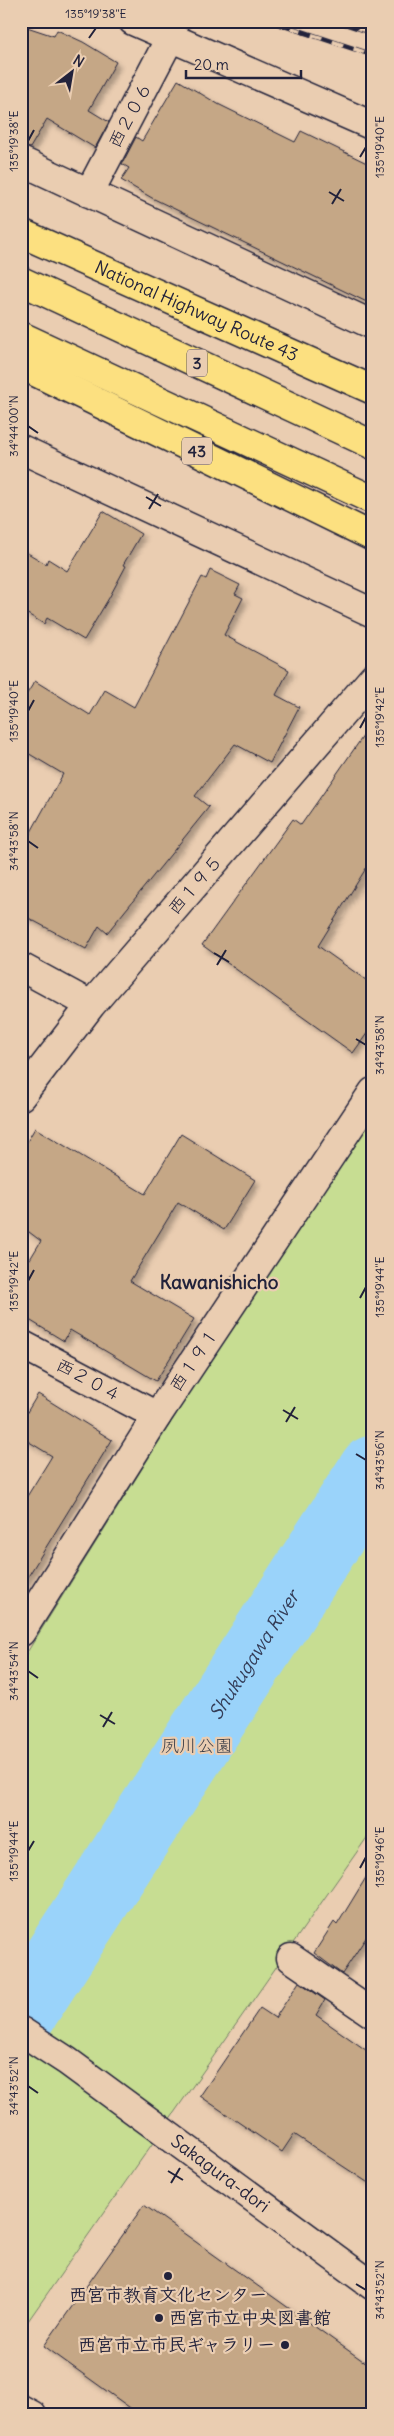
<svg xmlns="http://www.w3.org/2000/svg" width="394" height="2436" font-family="Delius,'Klee One',sans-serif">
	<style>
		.green { fill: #c7dd92; stroke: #748066 }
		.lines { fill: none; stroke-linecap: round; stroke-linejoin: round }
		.river { stroke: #9ad3fa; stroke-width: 69 }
		.building { fill: #c5a786; stroke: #22223b; filter: url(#shadow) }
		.street-casing { stroke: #22223b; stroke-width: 31 }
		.secondary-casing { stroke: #22223b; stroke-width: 31 }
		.highway-casing { stroke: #22223b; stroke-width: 31 }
		.street { stroke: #eacdb1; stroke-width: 28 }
		.secondary { stroke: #eacdb1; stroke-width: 28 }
		.highway { stroke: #fce080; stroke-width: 28 }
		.rail-casing { stroke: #22223b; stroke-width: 5.5 }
		.rail { stroke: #eacdb1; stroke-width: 4; stroke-dasharray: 11; stroke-linecap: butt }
		.ticks { fill: none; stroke: #22223b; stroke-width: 2 }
		.poi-dot { fill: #22223b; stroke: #eacdb1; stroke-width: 2 }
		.labels { text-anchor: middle; stroke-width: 4.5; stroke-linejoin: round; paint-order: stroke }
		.shield { fill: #eacdb1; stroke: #5e555e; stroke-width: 1 }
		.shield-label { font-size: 16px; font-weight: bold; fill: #22223b }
		.street-label { font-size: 18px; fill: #22223b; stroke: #eacdb1 }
		.park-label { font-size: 18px; fill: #3b3e48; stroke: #eacdb1 }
		.poi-label { font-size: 18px; font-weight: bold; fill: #22223b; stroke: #eacdb1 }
		.neighbourhood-label { font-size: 19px; font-weight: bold; fill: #22223b; stroke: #eacdb1 }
		.water-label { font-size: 19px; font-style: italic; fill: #343d58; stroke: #eacdb1 }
		.neatline { fill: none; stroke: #22223b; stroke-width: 2 }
		.ticks-label { font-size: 12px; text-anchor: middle; fill: #22223b }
	</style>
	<defs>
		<filter id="shadow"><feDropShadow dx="4.5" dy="4.5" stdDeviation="2.5" flood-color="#0004"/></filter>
	</defs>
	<rect width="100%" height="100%" fill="#eacdb1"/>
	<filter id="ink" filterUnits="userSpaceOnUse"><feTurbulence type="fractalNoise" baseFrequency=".02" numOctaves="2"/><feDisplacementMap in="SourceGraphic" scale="10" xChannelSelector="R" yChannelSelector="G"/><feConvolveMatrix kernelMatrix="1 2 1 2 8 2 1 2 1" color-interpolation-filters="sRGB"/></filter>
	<g filter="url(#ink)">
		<!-- green -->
		<path class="green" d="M373,1110V1829L21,2331V1662L220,1344Z"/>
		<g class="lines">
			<!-- river -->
			<path class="river" id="s1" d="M21,2015L373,1470"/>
		</g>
		<!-- building -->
		<path class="building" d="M21,25L54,36L57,30L83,42L116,62L89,110L109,122L95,148L47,119L30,148L21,146Z
			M178,80L218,104L295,142L301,131L373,166V305L152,198L121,180L129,168L122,164L136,137L142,141Z
			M103,511L141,534L123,565L126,566L109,598L84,640L47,618L44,624L21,610V549L46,564L48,559L67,571Z
			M210,570L240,585L235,594L243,598L224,635L289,670L276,695L299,707L270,763L235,744L195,796L209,807L107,933L99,926L86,949L21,914V850L63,774L21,749V703L35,681L90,715L105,690L134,707L202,577L206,579Z
			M373,722V857L318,946L373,985V1025L353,1053L202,945L293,819L301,825Z
			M35,1128L145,1194L181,1134L255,1180L224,1230L178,1202L130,1281L194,1319L156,1381L70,1330L64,1341L21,1315V1274L41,1241L21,1226V1152Z
			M38,1394L112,1440L21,1588V1506L52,1456L21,1437V1422Z
			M373,1866V1927L342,1974L314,1953L334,1922L337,1925Z
			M299,1982L325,2000L316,2015L373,2055V2186L294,2134L282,2152L200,2096L260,2008L275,2018Z
			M144,2205L373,2368V2415H140L44,2346Z"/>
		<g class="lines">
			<defs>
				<path id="street" d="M133,21L373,126
					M21,161L373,325
					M89,193L170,38
					M21,449L373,613
					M21,967L91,1005
					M21,1096L91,1005L373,678
					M21,1632L157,1416L373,1092
					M291,1958L373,2014
					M21,2409L32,2415"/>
				<g id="secondary">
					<path d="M21,1344L157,1416"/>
					<path id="s2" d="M21,2031L67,2061L373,2286"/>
				</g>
				<g id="highway">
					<path id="s3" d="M21,233L373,390"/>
					<path d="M21,281L373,445"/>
					<path d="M21,336L373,500"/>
					<path d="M21,365L373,537"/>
				</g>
			</defs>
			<!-- street casing -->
			<use href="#street" class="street-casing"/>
			<!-- secondary casing -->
			<use href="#secondary" class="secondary-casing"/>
			<!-- highway casing -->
			<use href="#highway" class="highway-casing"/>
			<!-- street -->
			<use href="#street" class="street"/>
			<!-- secondary -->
			<use href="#secondary" class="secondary"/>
			<!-- highway -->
			<use href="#highway" class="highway"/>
			<defs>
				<path id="rail" d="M270,21L373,55
					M337,21L373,33"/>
			</defs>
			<!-- rail casing -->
			<use href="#rail" class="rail-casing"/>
			<!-- rail -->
			<use href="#rail" class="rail"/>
		</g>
	</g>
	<!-- ticks -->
	<path class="ticks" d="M89,38L96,28M28,141L34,130M360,157L366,147M329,192L344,201M332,204L341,189M28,426L38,433M146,497L161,506M149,509L158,494M28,711L34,700M360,728L366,717M28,841L38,848M214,953L229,962M217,965L226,950M356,1039L366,1045M28,1281L34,1270M360,1298L366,1287M283,1410L298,1419M286,1422L295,1407M356,1454L366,1460M28,1671L38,1678M100,1715L115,1724M103,1727L112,1712M28,1851L34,1841M360,1868L366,1857M28,2086L38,2093M168,2171L183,2180M171,2183L180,2168M356,2284L366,2290"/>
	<!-- markers -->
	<g class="poi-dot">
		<circle cx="168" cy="2276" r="5"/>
		<circle cx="159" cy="2318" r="5"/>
		<circle cx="285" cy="2345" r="5"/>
	</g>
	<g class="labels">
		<!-- shield labels -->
		<g class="shield">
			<rect x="187" y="349.5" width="20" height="27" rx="4"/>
			<rect x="182" y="437.5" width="30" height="27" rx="4"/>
		</g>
		<g class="shield-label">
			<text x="197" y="369">3</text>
			<text x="197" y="457">43</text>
		</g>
		<!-- street labels -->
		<g class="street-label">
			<text transform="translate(130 115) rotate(-62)" y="6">西２０６</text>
			<text dy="6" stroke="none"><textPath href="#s3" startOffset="192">National Highway Route 43</textPath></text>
			<text transform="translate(195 885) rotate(-49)" y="6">西１９５</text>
			<text transform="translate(194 1360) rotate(-56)" y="6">西１９１</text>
			<text transform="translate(89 1380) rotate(28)" y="6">西２０４</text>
			<text dy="6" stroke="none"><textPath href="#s2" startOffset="245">Sakagura-dori</textPath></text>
		</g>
		<!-- park labels -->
		<g class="park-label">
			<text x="197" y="1752">夙川公園</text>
		</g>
		<!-- poi labels -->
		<g class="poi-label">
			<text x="168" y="2301">西宮市教育文化センター</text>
			<text x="169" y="2324" text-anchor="start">西宮市立中央図書館</text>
			<text x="275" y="2351" text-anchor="end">西宮市立市民ギャラリー</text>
		</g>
		<!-- neighbourhood labels -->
		<g class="neighbourhood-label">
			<text x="219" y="1289">Kawanishicho</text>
		</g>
		<!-- water labels -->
		<g class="water-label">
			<text dy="7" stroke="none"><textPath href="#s1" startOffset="429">Shukugawa River</textPath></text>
		</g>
	</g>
	<!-- margin -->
	<rect width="394" height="2436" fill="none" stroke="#eacdb1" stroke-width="55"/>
	<!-- north arrow -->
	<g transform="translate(72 72) rotate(31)" stroke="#eacdb1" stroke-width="4" paint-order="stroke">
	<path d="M0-4L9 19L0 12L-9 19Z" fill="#22223b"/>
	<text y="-8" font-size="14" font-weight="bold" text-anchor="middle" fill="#22223b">N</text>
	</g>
	<!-- scale -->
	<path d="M186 70v8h115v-8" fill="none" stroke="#22223b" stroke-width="2.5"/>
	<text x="194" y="70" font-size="15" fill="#22223b" stroke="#eacdb1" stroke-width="4" paint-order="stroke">20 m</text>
	<rect x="28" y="28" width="338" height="2380" class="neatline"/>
	<g class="ticks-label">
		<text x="96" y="18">135°19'38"E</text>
		<text transform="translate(14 141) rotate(-90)" y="4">135°19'38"E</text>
		<text transform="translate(380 147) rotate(-90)" y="4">135°19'40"E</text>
		<text transform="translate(14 426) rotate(-90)" y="4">34°44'00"N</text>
		<text transform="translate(14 711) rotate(-90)" y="4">135°19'40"E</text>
		<text transform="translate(380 717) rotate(-90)" y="4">135°19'42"E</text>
		<text transform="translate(14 841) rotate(-90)" y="4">34°43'58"N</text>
		<text transform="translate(380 1045) rotate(-90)" y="4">34°43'58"N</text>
		<text transform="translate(14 1281) rotate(-90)" y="4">135°19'42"E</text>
		<text transform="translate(380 1287) rotate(-90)" y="4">135°19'44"E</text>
		<text transform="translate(380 1460) rotate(-90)" y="4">34°43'56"N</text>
		<text transform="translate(14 1671) rotate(-90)" y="4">34°43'54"N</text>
		<text transform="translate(14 1851) rotate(-90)" y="4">135°19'44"E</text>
		<text transform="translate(380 1857) rotate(-90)" y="4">135°19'46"E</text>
		<text transform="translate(14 2086) rotate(-90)" y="4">34°43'52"N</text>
		<text transform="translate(380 2290) rotate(-90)" y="4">34°43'52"N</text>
	</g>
</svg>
